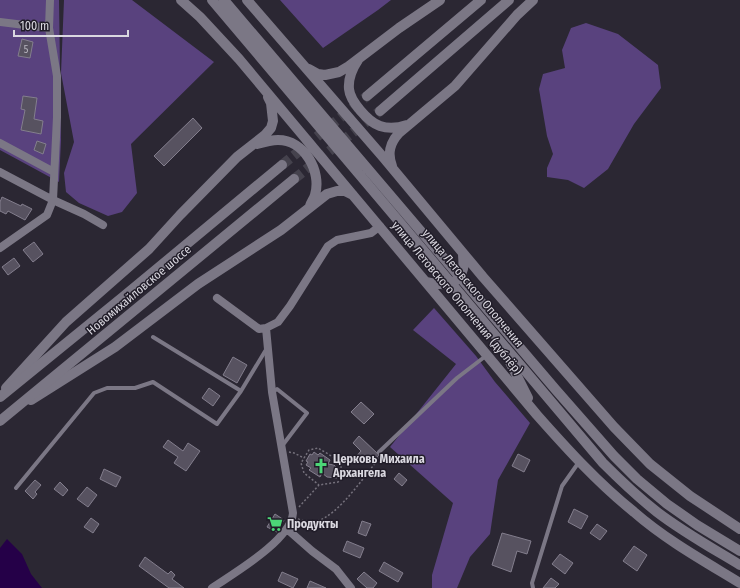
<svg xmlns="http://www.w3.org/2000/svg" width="740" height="588" font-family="'Fira Sans Condensed',sans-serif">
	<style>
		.green { fill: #59427e }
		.water { fill: #250048 }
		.building { fill: #575260; stroke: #837e8d }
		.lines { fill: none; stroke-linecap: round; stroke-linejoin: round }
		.secondary-tunnel { stroke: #45424d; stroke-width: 10; stroke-dasharray: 10 5; stroke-linecap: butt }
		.path { stroke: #75717c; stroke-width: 1.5; stroke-dasharray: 2 2; stroke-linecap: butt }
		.service { stroke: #7b7785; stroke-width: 4 }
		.minor { stroke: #7b7785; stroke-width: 8 }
		.tertiary { stroke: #7b7785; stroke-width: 10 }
		.secondary { stroke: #7b7785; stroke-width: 10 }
		.labels { text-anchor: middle; stroke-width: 3; stroke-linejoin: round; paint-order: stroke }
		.number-label { font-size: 10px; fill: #b9b6c0 }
		.street-label { font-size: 12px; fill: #dad8e0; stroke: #211d29 }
		.poi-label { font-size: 12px; font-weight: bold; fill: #dad8e0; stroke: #211d29; text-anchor: start }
	</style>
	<rect width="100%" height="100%" fill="#2b2733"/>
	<!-- green -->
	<path class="green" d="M0,0H59L61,140L59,182L0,150Z
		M64,0H132L214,62L131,144L137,193L122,212L108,216L79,203L66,192L64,173L74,142L61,73Z
		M280,0H391L378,10L323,48Z
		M586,23L618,34L658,65L661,88L634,124L608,169L584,188L568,180L547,177V168L553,154L547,136L539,89L543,74L565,68L562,50L571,28Z
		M434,308L476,356L495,382L530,423L498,480L490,534L470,557L457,588H432V575L453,503L390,447L456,364L413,330Z"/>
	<!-- water -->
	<path class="water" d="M7,539L22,554L31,574L42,588H0V548Z"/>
	<!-- building -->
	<path class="building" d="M22,39L33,42L30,58L18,56Z
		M23,96L37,98L34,119L43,121L41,134L21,130L25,110L21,109Z
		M193,118L202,128L164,166L154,156Z
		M37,141L46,144L43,154L34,150Z
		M2,197L21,206L22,204L32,209L25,220L8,211L6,214L0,211V202Z
		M34,242L43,254L33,262L23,250Z
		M14,258L20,266L8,275L2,267Z
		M233,357L247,365L237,383L223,375Z
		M209,388L220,396L213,406L202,398Z
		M361,402L374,414L364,424L351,412Z
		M359,436L379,455L372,463L365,458L361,463L355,458L361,451L353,443Z
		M168,440L183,451L188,443L200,451L186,471L174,463L178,457L163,447Z
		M314,452L318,455L320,453L330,460L328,464L334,465L340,472V474L337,478L327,477L322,473L320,477L309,470L311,468L306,465L308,462L306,461L310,454L312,455Z
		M518,454L530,460L524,472L512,466Z
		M104,469L121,477L116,487L100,479Z
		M399,473L407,480L402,486L394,479Z
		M35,480L41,485L35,492L37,494L33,499L25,491Z
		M60,482L68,490L63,496L54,489Z
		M87,487L97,495L88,507L77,499Z
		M574,509L588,516L581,529L568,522Z
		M275,514L284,520L277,532L267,527Z
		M91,518L99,524L93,533L84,527Z
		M362,521L371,524L366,536L358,533Z
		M597,524L607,531L600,540L590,533Z
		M502,533L531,541L527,554L517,551L511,572L492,565Z
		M347,541L364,548L360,558L343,551Z
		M634,546L647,555L637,571L623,561Z
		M560,554L573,563L565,574L552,564Z
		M145,557L168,574L171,571L175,575L172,579L184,588H169L139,566Z
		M384,562L403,573L398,582L379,571Z
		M282,572L298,579L293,588L278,581Z
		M364,572L377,583L373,588H367L357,579Z
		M551,578L559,584L555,588H543Z
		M310,581L326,588H307Z"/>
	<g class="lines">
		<!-- secondary-tunnel -->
		<path class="secondary-tunnel" d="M282,165L367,96
			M294,179L380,111"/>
		<!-- path -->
		<path class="path" d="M289,452L294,453L304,458
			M299,507L319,485L338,482C350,464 331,456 318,448L309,450L301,463L304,473L319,485
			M298,519C304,521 310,523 317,521C338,516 366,474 380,457"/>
		<!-- service -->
		<path class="service" d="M153,337L241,391
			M273,392L277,389L307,413L282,446
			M379,452L457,378L487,355
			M16,488L94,393L107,388H135L153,382L217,424L241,391L267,348
			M533,588L532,583L562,486L579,462"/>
		<!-- minor -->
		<path class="minor" d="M0,22L49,28
			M0,143L54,172
			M0,172L53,200L84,214L103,225
			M0,248L47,215L53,200L57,117V76L49,28L50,0
			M217,298L259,329L266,328L278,322L290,306L328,246L337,240L371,233L380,226
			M287,529L312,551L336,569L351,588
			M212,588C234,573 291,540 293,513L272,392L266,328"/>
		<!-- tertiary -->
		<path class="tertiary" d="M181,0L200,17L239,59L537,415C568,450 598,483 634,512C666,540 704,561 740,583
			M247,0L383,157L483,277L614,427L650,464L690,496L740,529
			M358,60C352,69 348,78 349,89C350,101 368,122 380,126C389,129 398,128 407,125
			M309,69L318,74L325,75L339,72L349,66L399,28L440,0
			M257,144C264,142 271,140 278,140C304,140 322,171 315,195C314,199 311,202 310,206
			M392,166C387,153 390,143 399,133L455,86L517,15L533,0
			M427,282C442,286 458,287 463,269C464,264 463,258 463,253
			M502,346L528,398
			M6,388L66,322L149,249L180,215L237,157L265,135L271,128L273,121L271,103L268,97
			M31,400L115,347L198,284L281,230L327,194L337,191H345L353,195"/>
		<!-- secondary -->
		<path class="secondary" d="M212,0L603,463C620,480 638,497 657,512C683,532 712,548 740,565
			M224,0L556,390L614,456L637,479L667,504L697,525L740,551
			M367,96L481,0
			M380,111L509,0
			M0,397L123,297L282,165
			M0,421L294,179"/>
	</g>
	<!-- icons -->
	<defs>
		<symbol id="church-bare" viewBox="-9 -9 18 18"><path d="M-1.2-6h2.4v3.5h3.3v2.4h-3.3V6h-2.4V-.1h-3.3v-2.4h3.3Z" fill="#4cd677" stroke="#211d29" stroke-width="2.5" paint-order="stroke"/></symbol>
		<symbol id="supermarket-bare" viewBox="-9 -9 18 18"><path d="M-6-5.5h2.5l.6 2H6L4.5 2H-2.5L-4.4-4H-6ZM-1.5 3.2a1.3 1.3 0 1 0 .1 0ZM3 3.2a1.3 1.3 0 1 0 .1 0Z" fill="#4cd677" stroke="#211d29" stroke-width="2.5" paint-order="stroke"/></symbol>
	</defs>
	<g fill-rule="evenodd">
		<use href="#church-bare" x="310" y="455" width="22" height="22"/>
		<use href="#supermarket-bare" x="264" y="513" width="22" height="22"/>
	</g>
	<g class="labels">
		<!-- number labels -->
		<g class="number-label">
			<text x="26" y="53">5</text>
		</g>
		<!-- street labels -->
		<g class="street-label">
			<text transform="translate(473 288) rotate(50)" y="4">улица Летовского Ополчения</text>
			<text transform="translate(139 290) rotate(-40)" y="4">Новомихайловское шоссе</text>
			<text transform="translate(457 298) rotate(50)" y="4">улица Летовского Ополчения (дублёр)</text>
		</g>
		<!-- poi labels -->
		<g class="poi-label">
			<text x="333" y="463">Церковь Михаила<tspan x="333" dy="14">Архангела</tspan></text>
			<text x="287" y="528">Продукты</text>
		</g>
	</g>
	<!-- scale -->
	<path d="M14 30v6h114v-6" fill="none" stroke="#dad8e0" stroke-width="2"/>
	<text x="20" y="30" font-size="12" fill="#dad8e0" stroke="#211d29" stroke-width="3" paint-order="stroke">100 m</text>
</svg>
